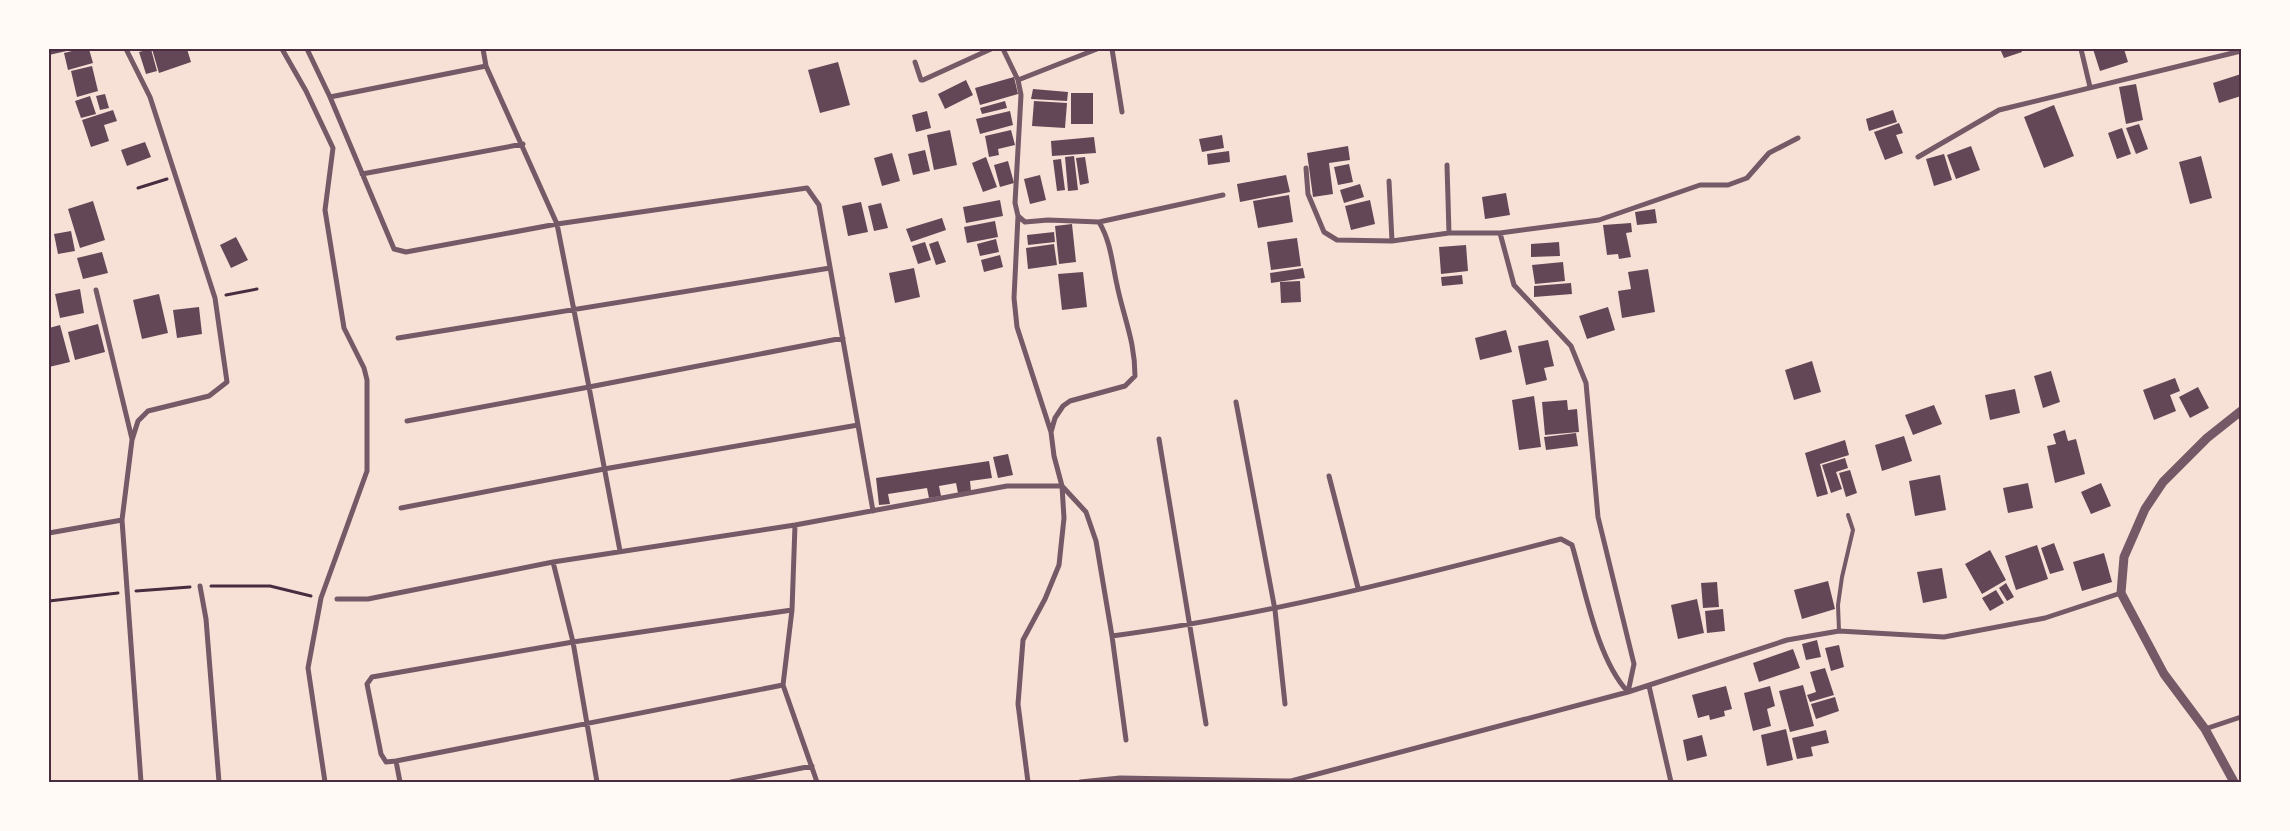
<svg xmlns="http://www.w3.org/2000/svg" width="2290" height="831" font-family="'Sofia Sans Condensed',sans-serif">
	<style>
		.building { fill: #644757 }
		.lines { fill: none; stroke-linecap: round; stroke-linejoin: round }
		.path { stroke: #4a2c40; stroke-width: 3 }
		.service { stroke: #755966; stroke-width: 4 }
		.minor { stroke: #755966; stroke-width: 5 }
		.tertiary { stroke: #755966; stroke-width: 9 }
		.neatline { fill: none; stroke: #4a2c40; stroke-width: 2 }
	</style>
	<rect width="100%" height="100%" fill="#f7e1d7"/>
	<!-- building -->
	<path class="building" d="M49,49H71V50L49,55Z
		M80,49H89L93,63L68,70L64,53Z
		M151,49L157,71L146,74L139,52Z
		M152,49H187L191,62L159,73Z
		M2000,49H2021L2022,52L2004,58Z
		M2093,49H2124L2128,62L2100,71Z
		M838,62L850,105L820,113L808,70Z
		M92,66L98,91L77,97L71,71Z
		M2241,74V96L2219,103L2213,83Z
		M1014,77L1018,94L980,105L975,88Z
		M966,80L973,95L945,109L938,94Z
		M2136,84L2143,120L2126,124L2119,87Z
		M1033,89L1068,92L1067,101L1031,99Z
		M1071,93H1093V124H1071Z
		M105,94L109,108L100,110L96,96Z
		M90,96L96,114L81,118L75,101Z
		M1005,101L1007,108L982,114L980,108Z
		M1034,101L1067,103L1065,128L1032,126Z
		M2054,105L2074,156L2044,168L2024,117Z
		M113,110L117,121L104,125L109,141L91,147L82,120Z
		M1893,110L1897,122L1869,131L1866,119Z
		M927,111L931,128L916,132L912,115Z
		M1010,111L1013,125L980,134L976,119Z
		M1899,123L1903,133L1896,135L1903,153L1885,160L1874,132Z
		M2139,124L2148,149L2136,154L2126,128Z
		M2122,128L2131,154L2117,159L2108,133Z
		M950,130L957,165L934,170L927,135Z
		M1011,130L1015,145L998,149L999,155L989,157L985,136Z
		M1222,135L1224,148L1202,152L1199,139Z
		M1094,137L1096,153L1052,156L1051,141Z
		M145,142L151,157L127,166L121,150Z
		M1348,146L1350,160L1329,163L1333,194L1313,197L1307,153Z
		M1971,146L1980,170L1956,179L1947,155Z
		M925,150L930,171L913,175L908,154Z
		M1229,151L1230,162L1208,165L1207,154Z
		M892,153L900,181L882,186L874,158Z
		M1944,154L1952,180L1934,186L1926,159Z
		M1074,156L1078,190L1068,191L1065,157Z
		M2201,156L2212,198L2190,204L2179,162Z
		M986,157L997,187L983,192L972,163Z
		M1085,157L1089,183L1080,185L1076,158Z
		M1061,159L1065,190L1057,191L1053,160Z
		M1008,161L1014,183L1000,187L994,165Z
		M1349,164L1353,182L1338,185L1334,167Z
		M1040,175L1046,200L1030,204L1024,179Z
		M1286,175L1290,192L1240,202L1237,184Z
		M1360,184L1364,197L1344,203L1340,190Z
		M1506,193L1510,215L1485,219L1482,197Z
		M1289,195L1293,222L1258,228L1253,201Z
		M1000,200L1003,216L966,223L963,207Z
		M1370,200L1375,224L1351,230L1345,206Z
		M93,201L105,240L80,248L68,209Z
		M861,202L868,232L848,236L842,206Z
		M881,203L888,228L874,231L868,206Z
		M1655,209L1657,223L1637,225L1635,212Z
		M942,218L946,230L911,242L906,229Z
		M995,221L998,237L967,243L964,227Z
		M1631,223L1632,232L1626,233L1631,257L1619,259L1618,254L1607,255L1603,225Z
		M1072,224L1076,262L1059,264L1055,226Z
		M71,231L75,251L58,254L54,234Z
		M1054,232L1055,242L1028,245L1027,235Z
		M236,237L248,260L231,268L220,245Z
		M1297,238L1301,266L1271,270L1267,242Z
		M996,239L999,252L980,256L977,244Z
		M938,241L946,262L936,265L929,244Z
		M925,242L931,260L918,264L912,246Z
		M1559,242L1560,256L1531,257V244Z
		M1054,244L1057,265L1028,269L1026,248Z
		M1466,245L1468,271L1441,274L1439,247Z
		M102,252L108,273L83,279L77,258Z
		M1000,255L1003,267L984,272L981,260Z
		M1563,262L1565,281L1535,284L1532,265Z
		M914,268L920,297L895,303L889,273Z
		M1303,268L1305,278L1271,283L1270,273Z
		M1648,269L1655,312L1622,318L1618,291L1631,289L1628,272Z
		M1083,272L1087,307L1062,310L1058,274Z
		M1462,275L1463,284L1442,286L1441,277Z
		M1300,281L1301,302L1281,303L1280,282Z
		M1571,283L1572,294L1534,297V286Z
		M80,289L84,313L60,318L55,294Z
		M159,294L168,333L142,339L133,300Z
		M199,307L202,334L177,338L173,310Z
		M1608,307L1615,330L1587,339L1579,316Z
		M98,324L105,352L75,360L68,332Z
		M60,325L70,362L49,367V328Z
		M1506,330L1512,352L1480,360L1475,338Z
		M1548,340L1554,366L1544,368L1547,380L1526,385L1518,346Z
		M1812,361L1821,392L1794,400L1785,370Z
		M2051,371L2060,402L2043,408L2034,376Z
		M2175,378L2180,391L2170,395L2176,411L2154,420L2143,390Z
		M2198,387L2209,408L2190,418L2179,397Z
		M2015,389L2020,413L1990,420L1985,395Z
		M1534,396L1541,447L1519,450L1512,400Z
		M1567,400L1568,410L1577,409L1579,432L1545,435L1542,402Z
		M1934,405L1942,424L1913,435L1905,415Z
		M2065,430L2068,441L2076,439L2085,474L2055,483L2047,446L2056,444L2053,434Z
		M1576,433L1578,446L1546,450L1544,437Z
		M1904,436L1912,461L1882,471L1875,445Z
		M1845,440L1849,455L1820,464L1828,494L1817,497L1805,453Z
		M1008,454L1013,475L998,478L993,457Z
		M1845,458L1848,468L1836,472L1842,489L1831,493L1822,465Z
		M989,461L992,478L970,481L971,491L958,493L956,483L939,486L941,496L929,498L927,488L888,494L890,504L879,505L876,478Z
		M1850,470L1857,493L1846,497L1839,473Z
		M1940,475L1946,510L1915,516L1909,481Z
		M2028,483L2033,508L2008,513L2003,488Z
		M2101,483L2111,506L2091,514L2081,492Z
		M2054,543L2064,570L2050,574L2041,548Z
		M2037,545L2048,579L2016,590L2005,556Z
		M1990,550L2006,580L1982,594L1965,564Z
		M2104,553L2112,582L2082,591L2073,562Z
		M1942,568L1947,598L1923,603L1917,572Z
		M1828,581L1835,609L1802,619L1794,590Z
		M1717,582L1719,607L1703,608L1701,583Z
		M2006,583L2014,597L2007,601L1999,588Z
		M1996,590L2004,603L1990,611L1982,598Z
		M1697,599L1704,633L1678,639L1671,605Z
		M1723,609L1725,631L1707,633L1705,611Z
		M1817,640L1821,657L1806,660L1802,644Z
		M1839,645L1844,667L1831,671L1825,648Z
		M1793,649L1800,668L1759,682L1753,663Z
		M1825,668L1834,695L1810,702L1807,695L1816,692L1810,672Z
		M1803,685L1814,726L1790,732L1779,691Z
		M1726,686L1732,709L1724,711L1725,716L1710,720L1709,715L1698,718L1692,695Z
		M1770,686L1775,706L1767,709L1771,726L1753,731L1744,693Z
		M1835,697L1839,711L1816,719L1811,704Z
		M1786,729L1793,760L1767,766L1761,735Z
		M1826,730L1829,743L1811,747L1813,756L1797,759L1792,738Z
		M1702,735L1707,756L1687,761L1683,740Z"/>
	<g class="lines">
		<!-- path -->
		<path class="path" d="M138,188L167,179
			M226,295L257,289
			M211,586H270L311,596
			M136,591L190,587
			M49,601L118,593"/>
		<!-- service -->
		<path class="service" d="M1839,631L1838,605L1842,577L1853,530L1848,515"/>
		<!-- minor -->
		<path class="minor" d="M126,49L150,97L215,298L227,382L209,396L148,411L138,421L132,440L122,520L141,782
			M282,49L306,91L333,148L325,210L344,328L364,368L367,380V471L321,598L308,668L325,782
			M307,49L330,97L394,249L406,252L557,224L807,188L819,205L858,425
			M1003,49L1018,80L1021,95L1015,203L1018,216L1025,222L1048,220L1099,222C1111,242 1112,263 1117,285C1124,319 1135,341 1135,376L1125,386L1070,401L1063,406L1055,418L1051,432L1054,456L1062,486L1064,518L1059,565L1045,599L1023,640L1018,704L1028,782
			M1112,49L1122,112
			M2081,49L2090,87
			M915,62L921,80H923L991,49
			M1018,80L1097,49
			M330,97L486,66
			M1918,157L1999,110L2241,51
			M1447,165L1449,233
			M362,174L523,144
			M1389,181L1392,241
			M1018,216L1014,298L1017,327L1051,432
			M1099,222L1223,195
			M1500,233L1599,220L1700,185H1728L1747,178L1769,153L1798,138
			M96,290L132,439
			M398,338L830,268
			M1236,402L1275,610L1285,704
			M407,421L589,387L557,224L486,66L483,49
			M1159,439L1206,724
			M1329,476L1358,588
			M401,508L604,469L858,425L873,511
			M795,525L792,610L783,685L817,782
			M49,533L122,520
			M620,551L589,387L843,338
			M200,586L206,619L219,782
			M337,599H368L553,562L795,525L1007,486H1062L1086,512L1096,541L1112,636C1264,616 1413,577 1561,539L1572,545C1585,589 1597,659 1628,692L1787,640L1839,631L1944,637L2045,618L2121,593
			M1112,636L1126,740
			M1649,686L1671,782
			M2205,729L2241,717
			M396,761L783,685
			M400,782L396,761L386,762L381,754L367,684L372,677L573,642L553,562
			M597,782L573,642L792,610
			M731,782L812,766
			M1080,782L1120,778L1291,781L1628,692L1634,664L1598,517L1586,383L1571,346L1514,285L1500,233H1449L1392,241L1337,240L1324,232L1308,194L1306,168"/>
		<!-- tertiary -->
		<path class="tertiary" d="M2234,782L2205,729L2164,674L2121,593L2124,557L2145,509L2163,482L2207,438L2241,411"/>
	</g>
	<!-- border -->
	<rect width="2290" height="831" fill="none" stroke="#fffaf5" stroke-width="100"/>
	<rect x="50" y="50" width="2190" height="731" class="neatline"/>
</svg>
